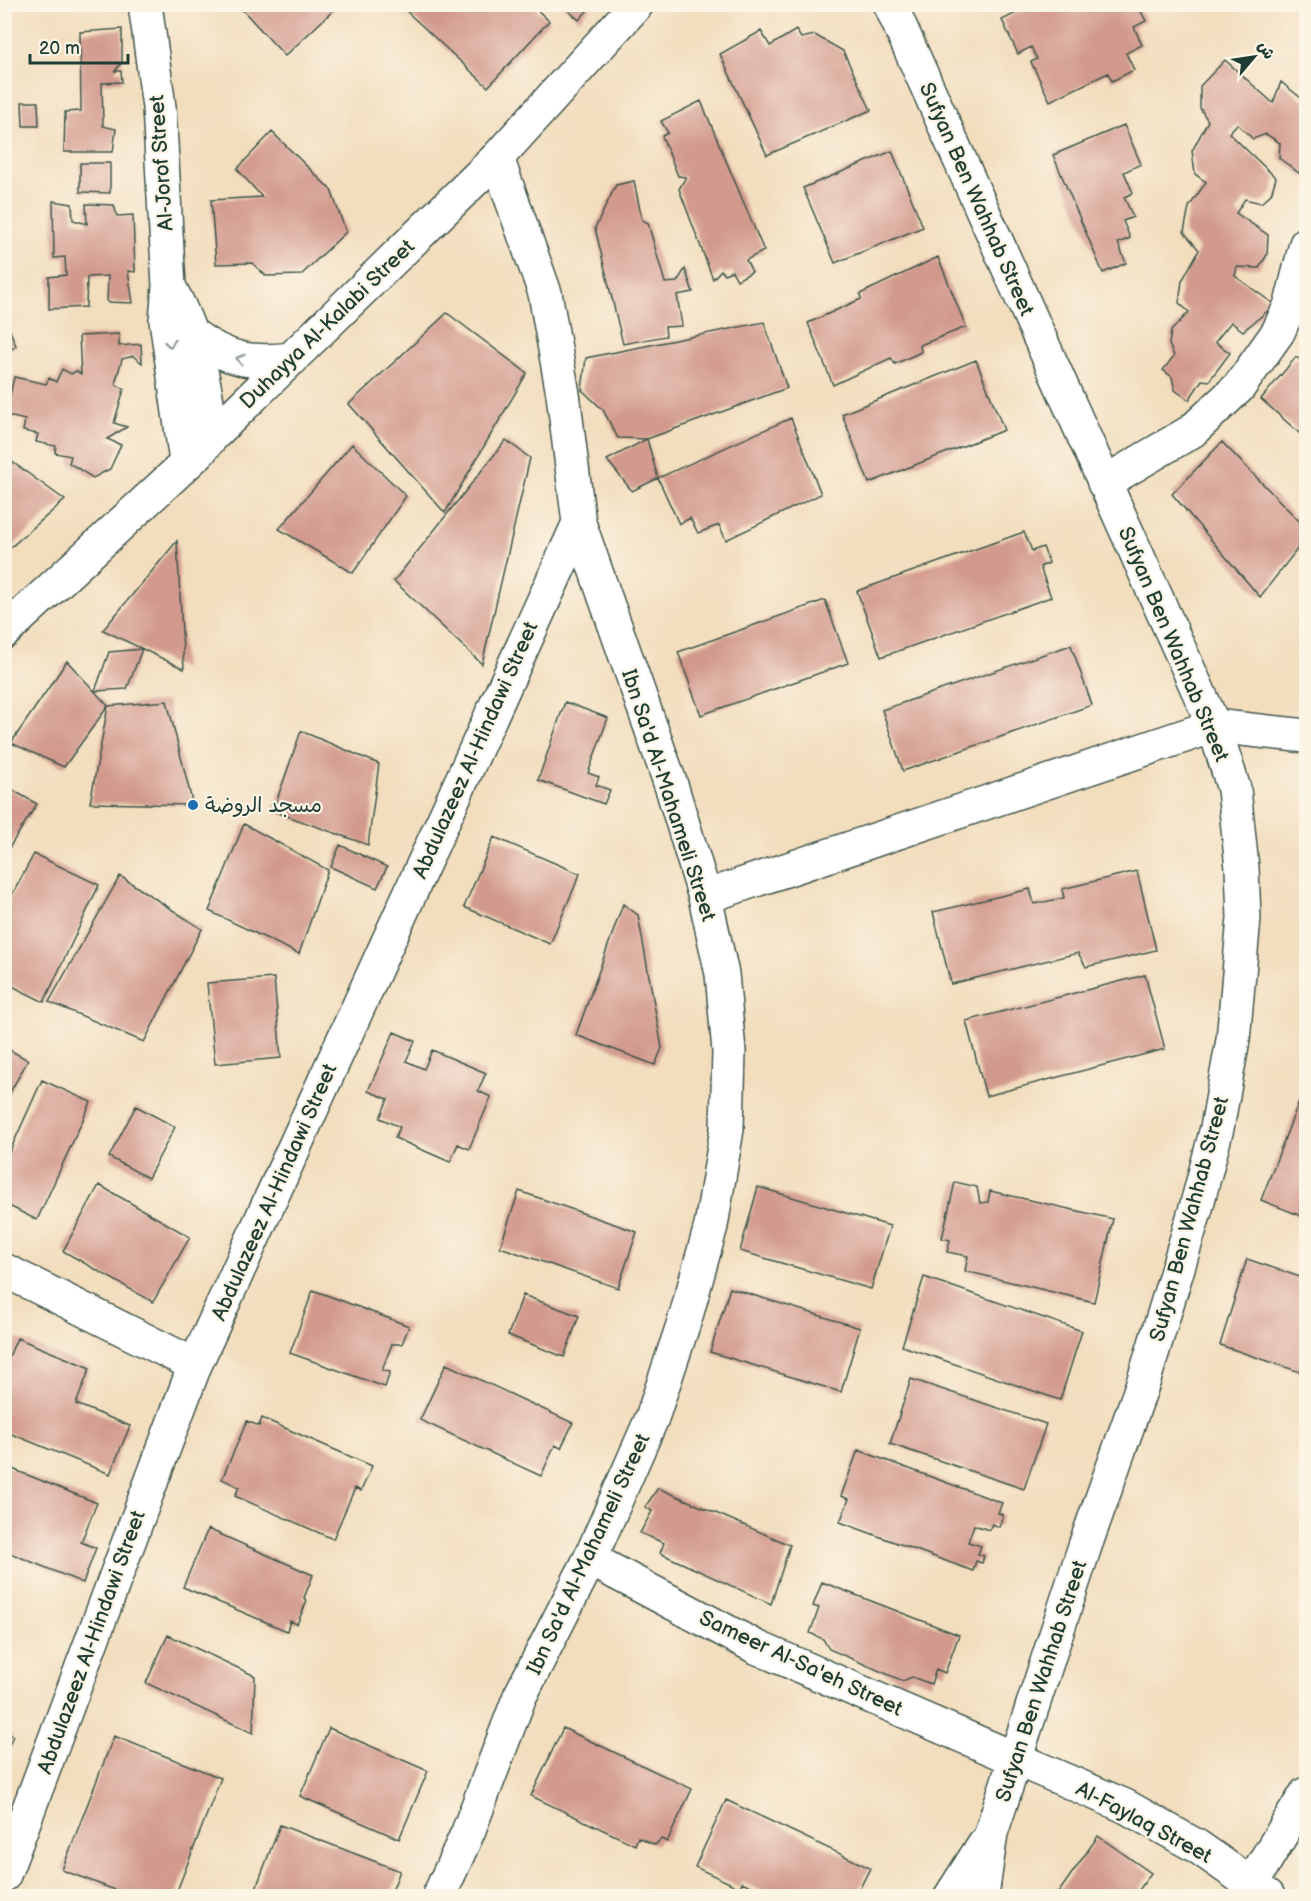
<svg xmlns="http://www.w3.org/2000/svg" width="1311" height="1901" font-family="'Balsamiq Sans','Playpen Sans Arabic',sans-serif">
	<style>
		.building { fill: #d29a8d }
		.lines { fill: none; stroke-linecap: round; stroke-linejoin: round }
		.minor-casing { stroke: #3f5549; stroke-width: 36 }
		.tertiary-casing { stroke: #3f5549; stroke-width: 36 }
		.minor { stroke: #fff; stroke-width: 33 }
		.tertiary { stroke: #fff; stroke-width: 33 }
		.oneway { stroke: #8f9e9a }
		.poi-dot { fill: #1f6fb2; stroke: #fcf5e5; stroke-width: 2 }
		.labels { text-anchor: middle; stroke-width: 4.5; stroke-linejoin: round; paint-order: stroke }
		.street-label { font-size: 21px; fill: #1f3d34; stroke: #fcf5e5 }
		.poi-label { font-size: 21px; fill: #1f3d34; stroke: #fcf5e5; text-anchor: start }
	</style>
	<rect width="100%" height="100%" fill="#fcf5e5"/>
	<filter id="ink" filterUnits="userSpaceOnUse"><feTurbulence type="fractalNoise" baseFrequency=".0167" numOctaves="2"/><feDisplacementMap in="SourceGraphic" scale="12" xChannelSelector="R" yChannelSelector="G"/><feConvolveMatrix kernelMatrix="1 2 1 2 8 2 1 2 1" color-interpolation-filters="sRGB"/></filter>
	<filter id="wash" filterUnits="userSpaceOnUse"><feTurbulence type="fractalNoise" baseFrequency=".008" numOctaves="4" result="noise"/><feDisplacementMap in="SourceGraphic" scale="24" xChannelSelector="R" yChannelSelector="G"/><feGaussianBlur stdDeviation="1.35" result="paint"/><feColorMatrix in="noise" values="0 0 0 0 0 0 0 0 0 0 0 0 0 0 0 0 0 1.4 0 .05"/><feComposite in="paint" operator="in"/></filter>
	<g filter="url(#wash)">
		<rect width="100%" height="100%" fill="#f2ddbd"/>
		<g id="blocks">
			<!-- building -->
			<path class="building" d="M237,4H340L285,56Z
				M410,4H531L549,21L488,87L405,10Z
				M561,4H593L579,20Z
				M1034,4H1049L1051,8L1057,4H1137L1146,21L1134,27L1142,45L1126,53L1134,70L1112,81L1108,73L1050,101L1031,62L1037,59L1031,47L1018,54L1002,20Z
				M122,29V62L115,71H121L122,82L102,83L103,126L116,129L113,152H64L65,112L81,111L80,32Z
				M796,30L801,38L815,35L843,51L871,110L767,155L720,54L761,31L770,46Z
				M1225,60L1273,103L1281,82L1306,102V174L1303,176L1279,158L1280,143L1266,134L1253,139L1237,124L1229,133L1276,178L1271,194L1261,203L1245,199L1236,213L1268,235L1267,255L1259,268L1237,267L1235,276L1275,305L1243,331L1231,322L1215,342L1230,353L1209,381L1202,380L1189,400L1175,390L1172,377L1163,370L1174,356L1169,344L1171,331L1189,312L1179,303L1182,281L1199,250L1184,232L1189,207L1206,182L1195,174L1192,151L1208,121L1200,108V86Z
				M701,101L764,251L746,260L752,272L737,280L732,271L724,274L721,270L713,279L679,189L686,177L678,176L662,136L668,133L661,121Z
				M22,102H38L39,126H23Z
				M1124,125L1141,164L1124,172L1133,193L1124,197L1133,217L1123,221L1130,238L1118,243L1126,263L1103,273L1053,155Z
				M272,132L331,190L346,232L301,275L266,276L252,263L216,264L211,200L262,197L237,169Z
				M892,151L923,227L835,263L803,188Z
				M80,163H110V193L80,192Z
				M634,181L642,220L648,223L665,283L677,282L685,269L693,292L677,295L682,326L665,327L666,336L623,344L595,228L616,185Z
				M53,201L72,204L73,220L87,224L86,204L114,205L117,216L133,215L135,272L128,271L133,303L107,302L108,276L87,277L86,307L49,309V277L66,275L65,257L54,258Z
				M938,257L966,327L920,345L921,352L895,364L891,358L833,385L808,323L861,299L860,294Z
				M447,313L527,373L445,513L349,404Z
				M4,316L16,346L4,354Z
				M764,322L787,388L647,439L658,478L632,491L607,460L647,439L618,438L603,410L582,390L586,358Z
				M119,334V346L141,344L142,363L133,356L122,359L115,384L124,389L114,423L127,427L107,439L121,445L110,469L93,478L69,463L71,456L55,453L56,446L36,442L38,434L23,431L25,420L4,415V399L6,394L10,395L14,377L46,384L49,378L56,382L62,369L71,374L76,371L81,374L79,336Z
				M1296,357L1306,364V439L1261,399Z
				M976,360L1004,430L869,483L842,414Z
				M791,418L821,494L726,540L719,525L698,533L690,518L679,524L658,478Z
				M506,440L530,458L482,664L394,581Z
				M1222,442L1306,528V538L1260,597L1172,494Z
				M352,444L406,496L353,573L279,529Z
				M4,456L65,500L4,553Z
				M1024,532L1032,551L1043,547L1049,563L1040,567L1051,597L881,657L857,591Z
				M177,541L184,669L103,630Z
				M825,600L848,663L701,715L678,652Z
				M1071,645L1092,705L903,771L882,710Z
				M142,649L127,689L95,691L109,652Z
				M67,661L108,706L64,767L11,743Z
				M167,701L193,805L90,803L108,706Z
				M565,702L608,718L588,773L599,777L596,785L610,790L604,804L538,780Z
				M301,731L379,764L368,845L273,811Z
				M4,785L37,804L4,856Z
				M244,824L328,870L299,954L209,911Z
				M494,837L580,874L550,944L464,907Z
				M340,845L387,867L377,888L331,867Z
				M34,854L99,885L44,1002L4,982V910Z
				M1137,871L1156,950L1086,967L1078,953L951,984L933,912L1030,889L1034,904L1064,898L1062,889Z
				M120,876L202,929L144,1042L49,1002Z
				M623,904L638,915L662,1048L655,1065L576,1035Z
				M1145,975L1165,1049L986,1096L966,1021Z
				M274,978L281,1058L215,1064L207,983Z
				M394,1032L415,1041L406,1061L424,1069L432,1050L486,1073L478,1091L491,1097L469,1149L458,1144L450,1162L395,1138L400,1127L380,1118L388,1099L368,1091Z
				M4,1047L28,1060L4,1103Z
				M42,1080L91,1102L37,1220L5,1204V1162Z
				M1306,1083V1218L1261,1200Z
				M136,1106L175,1127L148,1178L109,1157Z
				M955,1182L977,1187L980,1203L988,1202L990,1191L1113,1219L1094,1302L965,1271L968,1256L947,1252L950,1240L942,1238Z
				M99,1185L190,1237L153,1302L63,1251Z
				M758,1187L890,1226L871,1289L740,1251Z
				M519,1191L637,1232L618,1288L500,1247Z
				M1247,1259L1306,1279V1374L1220,1345Z
				M924,1277L1082,1331L1060,1400L902,1346Z
				M730,1288L860,1328L841,1392L710,1352Z
				M313,1290L409,1326L402,1344H392L382,1370L390,1372L385,1387L290,1353Z
				M523,1295L579,1316L564,1357L508,1335Z
				M17,1338L90,1368L76,1404L130,1426L110,1474L4,1431V1368Z
				M446,1364L573,1423L561,1448L555,1445L541,1476L420,1420Z
				M911,1379L1046,1424L1024,1489L890,1444Z
				M262,1418L372,1466L361,1491L355,1488L333,1539L235,1496L239,1487L222,1479L247,1421L259,1426Z
				M858,1450L1002,1503L998,1513L1003,1515L999,1527L992,1524L989,1530L974,1525L968,1542L981,1546L978,1554L984,1556L982,1563L976,1561L973,1571L840,1522L849,1499L841,1496Z
				M5,1466L97,1503L81,1542L96,1548L83,1583L5,1551Z
				M658,1488L790,1545L771,1604L660,1553L664,1543L640,1533L652,1511L645,1507Z
				M208,1529L313,1575L304,1598L307,1601L297,1624L290,1621L287,1631L183,1587Z
				M822,1582L959,1635L945,1673L936,1669L931,1684L912,1677L903,1681L829,1649L823,1639L810,1633L819,1608L813,1606Z
				M168,1635L255,1676L253,1733L146,1683Z
				M329,1728L428,1771L399,1839L300,1796Z
				M563,1728L692,1789L667,1842L661,1839L655,1845L638,1837L635,1845L531,1796Z
				M4,1732L13,1736L4,1756Z
				M114,1736L221,1778L175,1896H131L62,1870Z
				M726,1800L870,1868L856,1896H773L742,1882L740,1888L695,1867Z
				M280,1825L400,1871L390,1896H253Z
				M1098,1836L1151,1873L1135,1896H1056Z"/>
		</g>
	</g>
	<g filter="url(#ink)">
		<use href="#blocks" fill-opacity="0" stroke="#3f5549" stroke-width="1.5"/>
		<g class="lines">
			<defs>
				<path id="minor" d="M145,4L159,107L169,286L166,320L186,462
					M171,290C197,338 205,382 212,436
					M193,335C227,360 251,364 292,359
					M1104,483L1192,431L1239,387L1278,332L1291,304L1306,244
					M4,632L199,452L212,436L497,158L637,4
					M705,897L1214,726L1306,736
					M4,1270L195,1365
					M590,1559L756,1647L1125,1806L1198,1847L1268,1896
					M4,1875L195,1365L579,523
					M1251,1884L1306,1794
					M439,1896L468,1832L520,1696L590,1559L652,1418L686,1316L711,1226L727,1129L729,1051L722,974L705,897L672,788L579,523L563,394L545,293L497,158"/>
				<path id="tertiary" d="M890,4L1214,726L1234,789L1242,868L1244,918L1233,1040L1217,1128L1196,1208L1144,1380L1085,1546L991,1833L982,1896
					M951,1896L984,1844"/>
			</defs>
			<!-- minor casing -->
			<use href="#minor" class="minor-casing"/>
			<!-- tertiary casing -->
			<use href="#tertiary" class="tertiary-casing"/>
			<!-- minor -->
			<use href="#minor" class="minor"/>
			<!-- tertiary -->
			<use href="#tertiary" class="tertiary"/>
		</g>
		<!-- one-way arrows -->
		<defs><path id="oneway-chevron" d="M-2-3.5L2.5 0L-2 3.5" fill="none" stroke-width="1.6" stroke-linecap="round" stroke-linejoin="round" transform="scale(1.5)"/></defs>
		<g class="oneway">
			<use href="#oneway-chevron" transform="translate(170 344) rotate(80)"/>
			<use href="#oneway-chevron" transform="translate(240 359) rotate(-163)"/>
		</g>
	</g>
	<!-- markers -->
	<circle class="poi-dot" cx="193" cy="805" r="6"/>
	<g class="labels">
		<!-- street labels -->
		<g class="street-label">
			<text transform="translate(161 163) rotate(-94)" y="7">Al-Jorof Street</text>
			<text transform="translate(977 199) rotate(66)" y="7">Sufyan Ben Wahhab Street</text>
			<text transform="translate(327 324) rotate(-44)" y="7">Duhayya Al-Kalabi Street</text>
			<text transform="translate(1174 644) rotate(67)" y="7">Sufyan Ben Wahhab Street</text>
			<text transform="translate(475 750) rotate(-66)" y="7">Abdulazeez Al-Hindawi Street</text>
			<text transform="translate(669 795) rotate(72)" y="7">Ibn Sa'd Al-Mahameli Street</text>
			<text transform="translate(274 1192) rotate(-66)" y="7">Abdulazeez Al-Hindawi Street</text>
			<text transform="translate(1189 1219) rotate(-75)" y="7">Sufyan Ben Wahhab Street</text>
			<text transform="translate(588 1554) rotate(-65)" y="7">Ibn Sa'd Al-Mahameli Street</text>
			<text transform="translate(91 1642) rotate(-70)" y="7">Abdulazeez Al-Hindawi Street</text>
			<text transform="translate(801 1663) rotate(25)" y="7">Sameer Al-Sa'eh Street</text>
			<text transform="translate(1041 1681) rotate(-72)" y="7">Sufyan Ben Wahhab Street</text>
			<text transform="translate(1144 1822) rotate(28)" y="7">Al-Faylaq Street</text>
		</g>
		<!-- poi labels -->
		<g class="poi-label">
			<text x="205" y="812">مسجد الروضة</text>
		</g>
	</g>
	<!-- margin -->
	<rect width="1311" height="1901" fill="none" stroke="#fcf5e5" stroke-width="24"/>
	<!-- north arrow -->
	<g transform="translate(1254 57) rotate(61)" stroke="#fcf5e5" stroke-width="4.5" paint-order="stroke">
	<path d="M0-4.5L10 22L0 15L-10 22Z" fill="#1f3d34"/>
	<text y="-9" font-size="16" font-weight="bold" text-anchor="middle" fill="#1f3d34">ش</text>
	</g>
	<!-- scale -->
	<path d="M30 54v9h98v-9" fill="none" stroke="#1f3d34" stroke-width="3"/>
	<text x="39" y="54" font-size="18" fill="#1f3d34" stroke="#fcf5e5" stroke-width="4.5" paint-order="stroke">20 m</text>
</svg>
